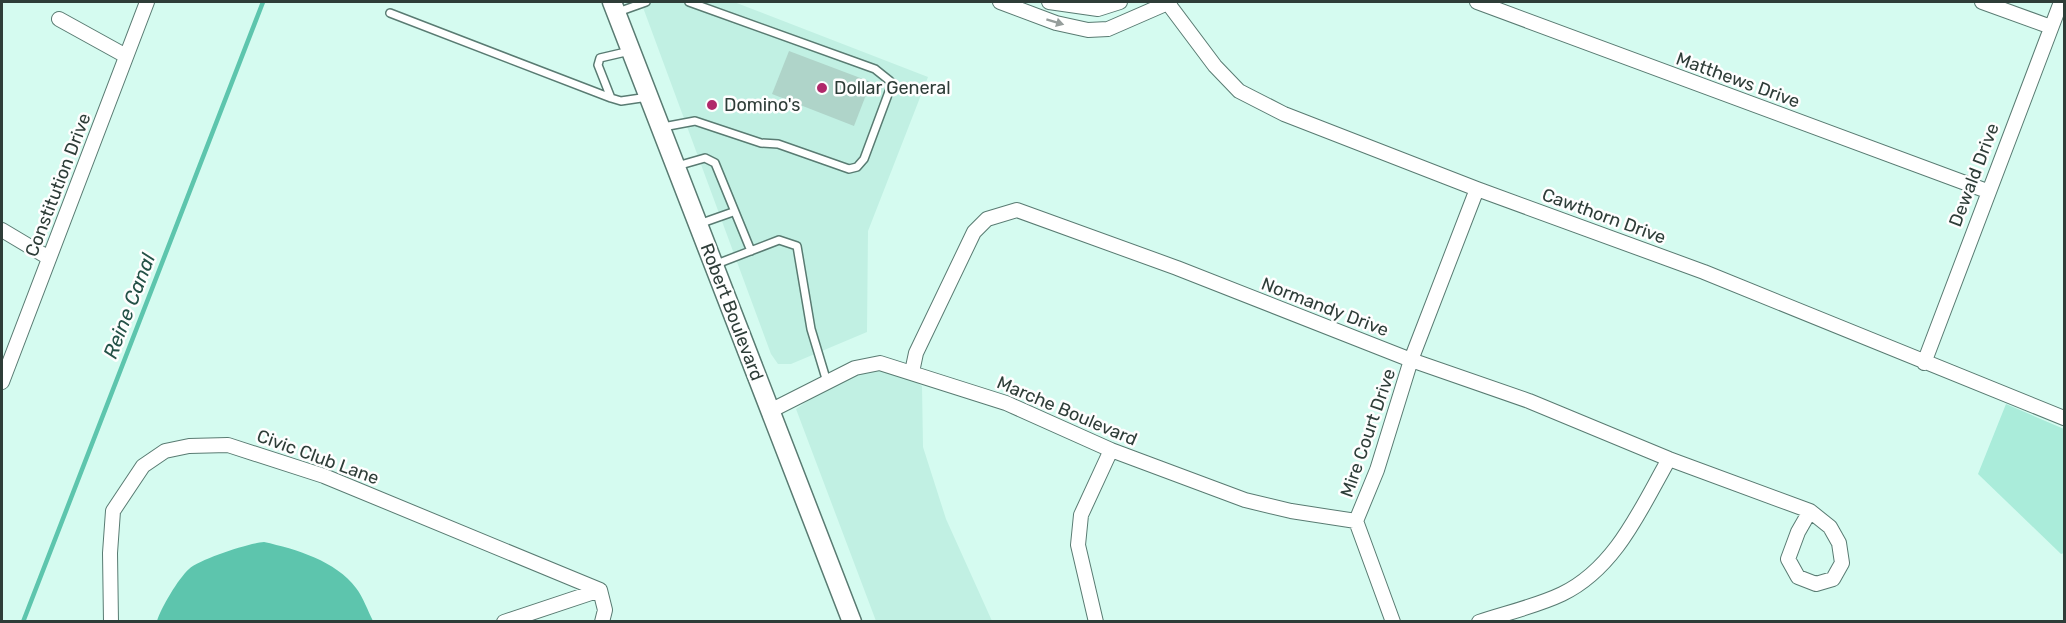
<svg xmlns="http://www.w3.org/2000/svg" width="2066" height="623" font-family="Rubik,sans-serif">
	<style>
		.built { fill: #c1f0e3 }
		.green { fill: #aaecda }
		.water { fill: #5dc5ad }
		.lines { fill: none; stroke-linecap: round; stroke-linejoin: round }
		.stream { stroke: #5dc5ad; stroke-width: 4.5 }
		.building { fill: #afd4c9 }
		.lane-casing { stroke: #597b72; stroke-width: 10 }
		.street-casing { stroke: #597b72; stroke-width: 16 }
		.secondary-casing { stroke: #597b72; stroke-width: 21 }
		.lane { stroke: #fff; stroke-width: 7 }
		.street { stroke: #fff; stroke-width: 14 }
		.secondary { stroke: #fff; stroke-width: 18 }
		.oneway { fill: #969e9c }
		.poi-dot { fill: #b0286a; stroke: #fefefe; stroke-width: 2 }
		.labels { text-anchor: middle; stroke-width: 5; stroke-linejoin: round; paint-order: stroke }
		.street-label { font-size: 18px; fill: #2e3d38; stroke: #fefefe }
		.poi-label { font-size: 18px; fill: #2e3d38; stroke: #fefefe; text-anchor: start }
		.water-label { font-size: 20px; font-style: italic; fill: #255248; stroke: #fefefe }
	</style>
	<rect width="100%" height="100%" fill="#d5fbf0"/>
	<!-- built -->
	<path class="built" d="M641,2H734L928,77L868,231L867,332L791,364H778L771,354Z
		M877,370L911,379L922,386L923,447L946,519L992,621H876L796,409L819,393L855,375Z"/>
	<!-- green -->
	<path class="green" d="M2006,404L2064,429V553L2061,554L1978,474Z"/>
	<!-- water -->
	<path class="water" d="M264,542C296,549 336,561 356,588C363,597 368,611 373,621H157C161,608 178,579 189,569C200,559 249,543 264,542Z"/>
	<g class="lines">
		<!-- stream -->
		<path class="stream" d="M23,622L263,2"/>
	</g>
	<!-- building -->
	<path class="building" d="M789,51L871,82L854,126L772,94Z"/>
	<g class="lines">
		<defs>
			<path id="lane" d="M618,12L646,2
				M390,13L611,98L621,101L648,97
				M611,98L598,65L600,58L630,51
				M663,127L695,121L761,143L778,144L849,169L857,167L864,159L890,89V81L875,69L689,2
				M677,166L705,158L715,163L751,251
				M699,224L733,212
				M714,265L779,240L797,246L811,329L827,382"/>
			<path id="street" d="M1000,2L1056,23L1088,30L1108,29L1170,2
				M1049,2L1098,9L1120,2
				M1167,2L1215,66L1239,91L1284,114L1477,189L1704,272L2064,418
				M1477,2L1987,191
				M1982,2L2051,27
				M59,19L126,56
				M2,230L49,258
				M1924,363L2061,2
				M912,372L916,353L974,232L987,219L1017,210L1177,268L1411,360L1529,401L1669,459L1810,511L1830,527L1839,543L1842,563L1833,579L1816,584L1798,577L1788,559L1798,532L1810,511
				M2,382L147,2
				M770,411L855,368L880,363L1006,403L1111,450L1245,500L1291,511L1356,521
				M111,622L110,553L113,511L143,466L165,451L189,446L228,445L324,476L600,590L605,610L602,622
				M504,622L600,590
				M1096,622L1078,545L1081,515L1111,450
				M1393,622L1356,521L1377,470L1411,360L1477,189
				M1479,622C1506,613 1537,606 1562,594C1616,568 1641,508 1669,459"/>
			<path id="secondary" d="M612,2L852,622"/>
		</defs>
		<!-- lane casing -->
		<use href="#lane" class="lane-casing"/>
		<!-- street casing -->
		<use href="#street" class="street-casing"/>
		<!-- secondary casing -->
		<use href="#secondary" class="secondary-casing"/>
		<!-- lane -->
		<use href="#lane" class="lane"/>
		<!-- street -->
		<use href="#street" class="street"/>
		<!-- secondary -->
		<use href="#secondary" class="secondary"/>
	</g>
	<!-- one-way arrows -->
	<defs><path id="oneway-solid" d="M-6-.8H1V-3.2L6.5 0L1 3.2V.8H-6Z" transform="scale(1.5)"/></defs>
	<use class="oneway" href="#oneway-solid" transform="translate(1055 22) rotate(17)"/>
	<!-- markers -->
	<g class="poi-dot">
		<circle cx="822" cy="88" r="6"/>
		<circle cx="712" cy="105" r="6"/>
	</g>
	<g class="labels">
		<!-- street labels -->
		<g class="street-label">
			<text transform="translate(1738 80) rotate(20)" y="6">Matthews Drive</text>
			<text transform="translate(1974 175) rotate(-69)" y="6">Dewald Drive</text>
			<text transform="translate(58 185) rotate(-69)" y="6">Constitution Drive</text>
			<text transform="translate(1604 216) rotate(20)" y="6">Cawthorn Drive</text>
			<text transform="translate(1325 307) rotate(21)" y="6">Normandy Drive</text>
			<text transform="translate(732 312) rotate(69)" y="6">Robert Boulevard</text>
			<text transform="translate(1067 411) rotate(23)" y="6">Marche Boulevard</text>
			<text transform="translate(1368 433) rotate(-71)" y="6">Mire Court Drive</text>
			<text transform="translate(318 457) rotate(20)" y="6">Civic Club Lane</text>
		</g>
		<!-- poi labels -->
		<g class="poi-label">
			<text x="834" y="94">Dollar General</text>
			<text x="724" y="111">Domino's</text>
		</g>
		<!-- water labels -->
		<g class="water-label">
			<text transform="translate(129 306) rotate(-69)" y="7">Reine Canal</text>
		</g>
	</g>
	<!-- border -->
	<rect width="2066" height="623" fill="none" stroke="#2e3d38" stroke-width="6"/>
</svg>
